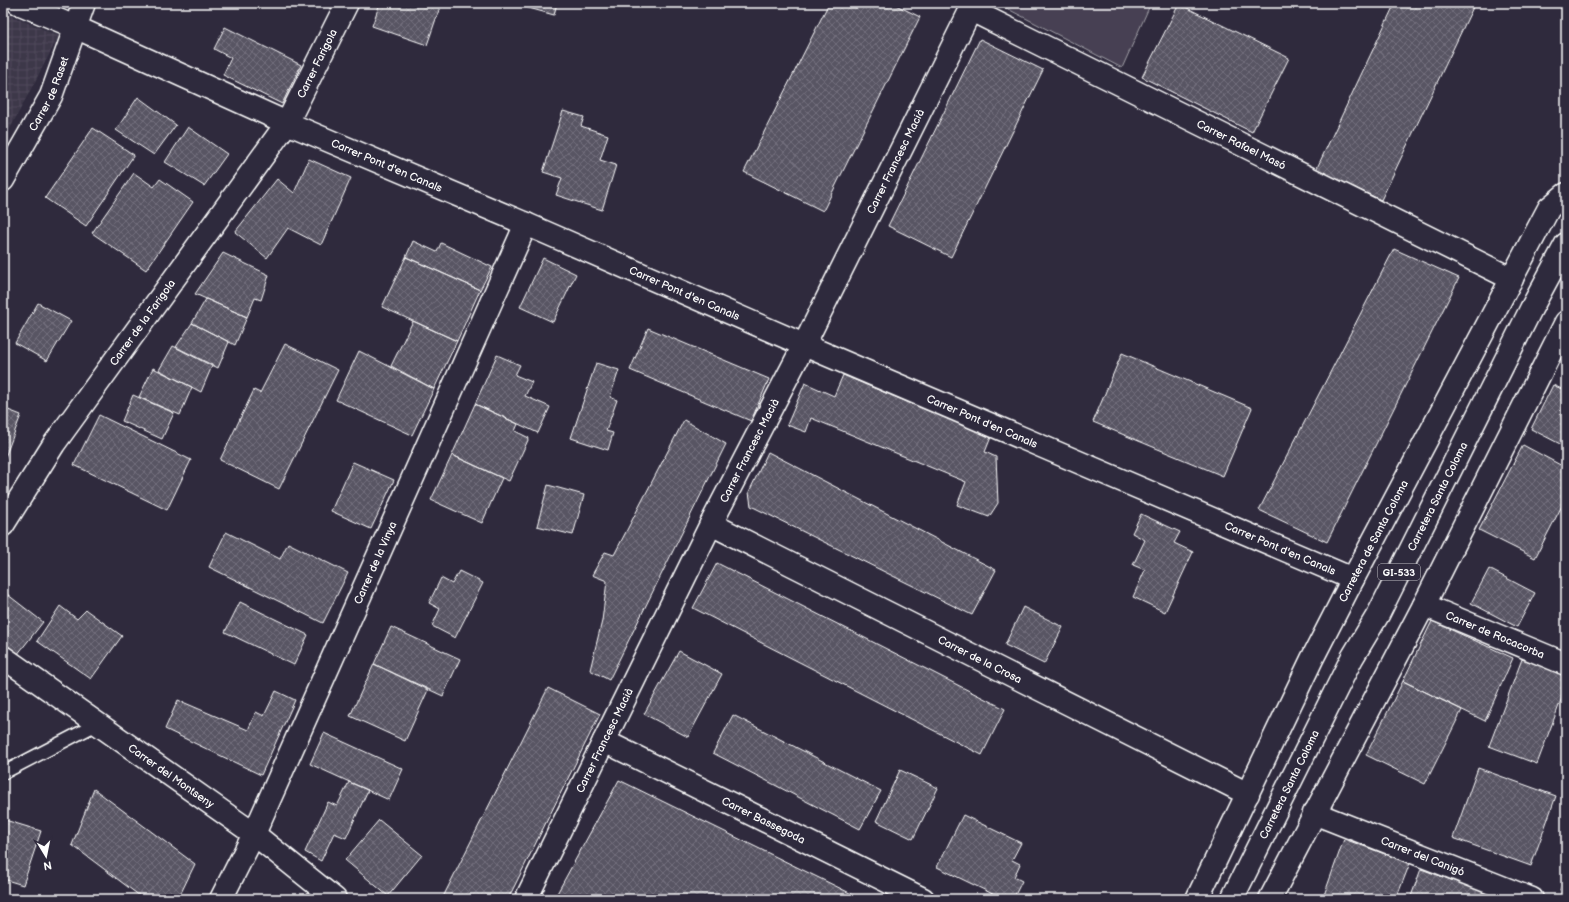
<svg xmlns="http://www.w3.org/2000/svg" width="1569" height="902" font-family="'Balsamiq Sans',sans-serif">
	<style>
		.industrial { fill: url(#industrial-grid) }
		.grass { fill: #464152; stroke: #a2a0a8 }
		.building { fill: url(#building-cross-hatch); stroke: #fff }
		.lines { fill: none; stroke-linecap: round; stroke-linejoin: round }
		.lane-casing { stroke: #fff; stroke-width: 15 }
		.street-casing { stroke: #fff; stroke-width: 25 }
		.primary-casing { stroke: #fff; stroke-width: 25 }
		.lane { stroke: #2f2a3d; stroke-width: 12 }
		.street { stroke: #2f2a3d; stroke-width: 22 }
		.primary { stroke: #2f2a3d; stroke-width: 22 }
		.labels { text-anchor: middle; stroke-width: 3; stroke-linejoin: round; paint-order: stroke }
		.shield { fill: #2f2a3d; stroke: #c1bfc5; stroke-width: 1 }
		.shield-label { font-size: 10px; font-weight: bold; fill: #fff }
		.street-label { font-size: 11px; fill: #fff; stroke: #2f2a3d }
	</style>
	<defs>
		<pattern id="industrial-grid" width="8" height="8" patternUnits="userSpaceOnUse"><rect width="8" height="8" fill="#3c3749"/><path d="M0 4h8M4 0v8" fill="none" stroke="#504b5b"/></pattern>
		<pattern id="building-cross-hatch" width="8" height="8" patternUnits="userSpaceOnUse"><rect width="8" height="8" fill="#595564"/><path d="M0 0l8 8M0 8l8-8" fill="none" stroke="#726e7b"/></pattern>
	</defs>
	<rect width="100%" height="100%" fill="#2f2a3d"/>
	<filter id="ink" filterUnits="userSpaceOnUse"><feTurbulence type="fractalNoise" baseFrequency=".025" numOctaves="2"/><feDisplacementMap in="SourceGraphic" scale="8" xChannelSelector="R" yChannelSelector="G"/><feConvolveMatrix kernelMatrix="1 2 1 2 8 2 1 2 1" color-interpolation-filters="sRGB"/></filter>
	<g filter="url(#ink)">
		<!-- industrial -->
		<path class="industrial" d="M3,12L59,36L3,142Z"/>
		<!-- grass -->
		<path class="grass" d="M1006,3H1151L1122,68L1004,7Z"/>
		<!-- building -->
		<path class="building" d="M380,3H429L440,7L427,45L372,26Z
			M526,3H557L554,15L525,7Z
			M829,3H892L920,17L823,211L744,172Z
			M1395,3H1475L1381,200L1316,170Z
			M1179,4L1289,58L1252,132L1142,77Z
			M225,27L301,65L282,104L223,75L231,58L214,49Z
			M980,39L1043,70L951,257L888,226Z
			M138,97L176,125L154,155L116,130Z
			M563,111L584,117L581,126L608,135L600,160L616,165L602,210L556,195L562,178L543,172Z
			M188,127L227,154L204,186L165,162Z
			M93,128L134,155L86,226L45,198Z
			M309,159L351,178L321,245L288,228L267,258L235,232L277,179L294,193Z
			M134,173L154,187L160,179L193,202L146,270L92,233Z
			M413,241L437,252L441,243L492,267L480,290L406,257Z
			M1394,249L1459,278L1327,542L1259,510Z
			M223,253L269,275L261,300L255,298L247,317L195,294Z
			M406,257L480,290L457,341L382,307Z
			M543,258L576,274L553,322L520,307Z
			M206,299L247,317L235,345L192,323Z
			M38,303L71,321L47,361L15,343Z
			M413,321L457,341L434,389L391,366Z
			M192,323L229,342L218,368L176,347Z
			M648,328L769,379L751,421L630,370Z
			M285,344L338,370L279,489L220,460L254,390L260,393Z
			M173,346L212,366L201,392L159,370Z
			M359,351L434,389L412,435L336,400Z
			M1122,353L1252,408L1223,476L1093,422Z
			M497,355L520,365L515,375L532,382L525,396L550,407L538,433L475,404Z
			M596,363L619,370L610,397L617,400L606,431L613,433L608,450L571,438Z
			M153,368L192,387L180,415L139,397Z
			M843,375L991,437L985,452L996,457L998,503L989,517L957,505L966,482L811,418L806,432L787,425L805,383L834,396Z
			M1553,385L1566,391V447L1531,429Z
			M133,395L174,413L162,439L122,421Z
			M475,404L518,424L515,431L529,438L509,481L452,455Z
			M3,408L21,415L4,460L3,459Z
			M99,415L191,460L167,510L74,465Z
			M684,420L726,444L609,680L590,670L602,621L607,581L592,575L605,552L614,555Z
			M1523,445L1566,468V498L1535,558L1479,530Z
			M768,452L996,570L972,615L751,506L749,492Z
			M452,455L502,478L482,523L431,500Z
			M353,462L394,480L371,529L331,511Z
			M548,485L584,495L573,535L537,526Z
			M1141,514L1180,532L1174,543L1193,552L1165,612L1133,597L1145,570L1133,565L1145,540L1132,533Z
			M226,532L280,559L288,543L348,573L323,623L209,567Z
			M717,563L1005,709L982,755L693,608Z
			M1489,569L1535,593L1517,627L1471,603Z
			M459,571L483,583L455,638L432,626L440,609L429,603L441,578L452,584Z
			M3,591L43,622L17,655L3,646Z
			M240,602L308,635L294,665L225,632Z
			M60,606L77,619L86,610L122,636L91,679L37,641Z
			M1023,607L1063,627L1044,664L1005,645Z
			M1432,621L1513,658L1485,721L1403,681Z
			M391,627L460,659L443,696L374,664Z
			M679,651L722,674L688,737L644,714Z
			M1522,659L1566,675V687L1537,764L1489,746Z
			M374,664L428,690L405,741L350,716Z
			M1403,681L1462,710L1425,784L1366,755Z
			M548,688L600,714L508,899H442Z
			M276,691L295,700L261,775L165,729L178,700L248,730L256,712L264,716Z
			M733,715L881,791L860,829L713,753Z
			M324,733L403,769L389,800L310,764Z
			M1478,768L1556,796L1531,866L1453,838Z
			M900,770L938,788L913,839L876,821Z
			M619,780L862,899H554Z
			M349,782L368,790L346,838L334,833L321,861L305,852L328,802L337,806Z
			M94,789L195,864L178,899H144L72,845Z
			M963,815L1021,843L1012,860L1020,864L1014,877L1022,881L1013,899H1003L937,867Z
			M5,820L41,831L23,885L3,879V828Z
			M379,820L422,855L388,896L345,860Z
			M1344,839L1410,863L1396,899L1323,898Z
			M1421,869L1504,899H1410Z
			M1566,874V893L1560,890Z"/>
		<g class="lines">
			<defs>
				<path id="lane" d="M3,773L97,724"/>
				<g id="street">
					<path id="s1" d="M18,3L75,27L287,123L526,224L804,345L1353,579"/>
					<path id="s2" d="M971,10L1512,279"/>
					<path id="s3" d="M3,180L51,96L84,3"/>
					<path id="s4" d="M711,524L1248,794"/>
					<path id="s5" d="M3,525L54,444L287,123L347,3"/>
					<path id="s6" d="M1424,605L1566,664"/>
					<path id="s7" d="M3,657L254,834L335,899"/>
					<path id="s8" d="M604,741L923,899"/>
					<path id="s9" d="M1314,813L1532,899"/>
					<path id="s10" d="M221,899L254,834L526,224"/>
					<path id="s11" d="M526,899L711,524L804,345L974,3"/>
					<path id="s12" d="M1197,899L1312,659L1353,579L1549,208L1566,194"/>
					<path d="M1270,899L1424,605L1566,322"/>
				</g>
				<g id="primary">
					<path id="s13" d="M1232,899L1352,658L1379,613L1531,309L1566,244"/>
				</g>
			</defs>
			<!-- lane casing -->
			<use href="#lane" class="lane-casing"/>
			<!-- street casing -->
			<use href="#street" class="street-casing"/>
			<!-- primary casing -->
			<use href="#primary" class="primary-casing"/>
			<!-- lane -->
			<use href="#lane" class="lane"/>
			<!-- street -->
			<use href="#street" class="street"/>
			<!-- primary -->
			<use href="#primary" class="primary"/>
		</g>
	</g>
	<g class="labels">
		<!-- shield labels -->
		<rect class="shield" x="1378" y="564" width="42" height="16" rx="3"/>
		<g class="shield-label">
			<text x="1399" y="576">GI-533</text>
		</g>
		<!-- street labels -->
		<g class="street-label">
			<text dy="4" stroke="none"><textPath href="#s5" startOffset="559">Carrer Farigola</textPath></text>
			<text dy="4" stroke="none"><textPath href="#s3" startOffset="98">Carrer de Raset</textPath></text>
			<text dy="4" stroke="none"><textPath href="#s2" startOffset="302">Carrer Rafael Masó</textPath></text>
			<text dy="4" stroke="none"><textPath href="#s11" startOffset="825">Carrer Francesc Macià</textPath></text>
			<text dy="4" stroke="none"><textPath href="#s1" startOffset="403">Carrer Pont d'en Canals</textPath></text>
			<text dy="4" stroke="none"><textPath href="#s1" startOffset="727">Carrer Pont d'en Canals</textPath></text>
			<text dy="4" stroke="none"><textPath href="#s5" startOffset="246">Carrer de la Farigola</textPath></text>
			<text dy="4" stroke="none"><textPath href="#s1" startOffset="1051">Carrer Pont d'en Canals</textPath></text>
			<text dy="4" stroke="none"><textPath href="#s11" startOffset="501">Carrer Francesc Macià</textPath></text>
			<text dy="4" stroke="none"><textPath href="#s13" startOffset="452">Carretera Santa Coloma</textPath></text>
			<text dy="4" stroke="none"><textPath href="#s12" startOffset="399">Carretera de Santa Coloma</textPath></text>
			<text dy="4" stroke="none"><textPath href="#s1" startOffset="1375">Carrer Pont d'en Canals</textPath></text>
			<text dy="4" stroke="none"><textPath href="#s10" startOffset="370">Carrer de la Vinya</textPath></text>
			<text dy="4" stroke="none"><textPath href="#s6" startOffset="77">Carrer de Rocacorba</textPath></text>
			<text dy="4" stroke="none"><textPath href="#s4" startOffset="301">Carrer de la Crosa</textPath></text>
			<text dy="4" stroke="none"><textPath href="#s11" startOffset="177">Carrer Francesc Macià</textPath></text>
			<text dy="4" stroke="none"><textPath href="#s7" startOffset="206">Carrer del Montseny</textPath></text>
			<text dy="4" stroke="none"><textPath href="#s13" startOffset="128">Carretera Santa Coloma</textPath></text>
			<text dy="4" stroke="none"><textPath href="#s8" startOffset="178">Carrer Bassegoda</textPath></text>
			<text dy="4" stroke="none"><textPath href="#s9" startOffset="117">Carrer del Canigó</textPath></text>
		</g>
	</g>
	<!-- margin -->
	<rect width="1569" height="902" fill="none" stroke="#2f2a3d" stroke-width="16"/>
	<rect x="8" y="8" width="1553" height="886" fill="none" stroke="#fff" stroke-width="1.5" filter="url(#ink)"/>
	<!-- north arrow -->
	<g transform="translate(46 856) rotate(170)" stroke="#2f2a3d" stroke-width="3" paint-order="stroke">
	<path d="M0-3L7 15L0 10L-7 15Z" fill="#ffffff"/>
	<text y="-6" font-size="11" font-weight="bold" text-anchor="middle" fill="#ffffff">N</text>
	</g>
</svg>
